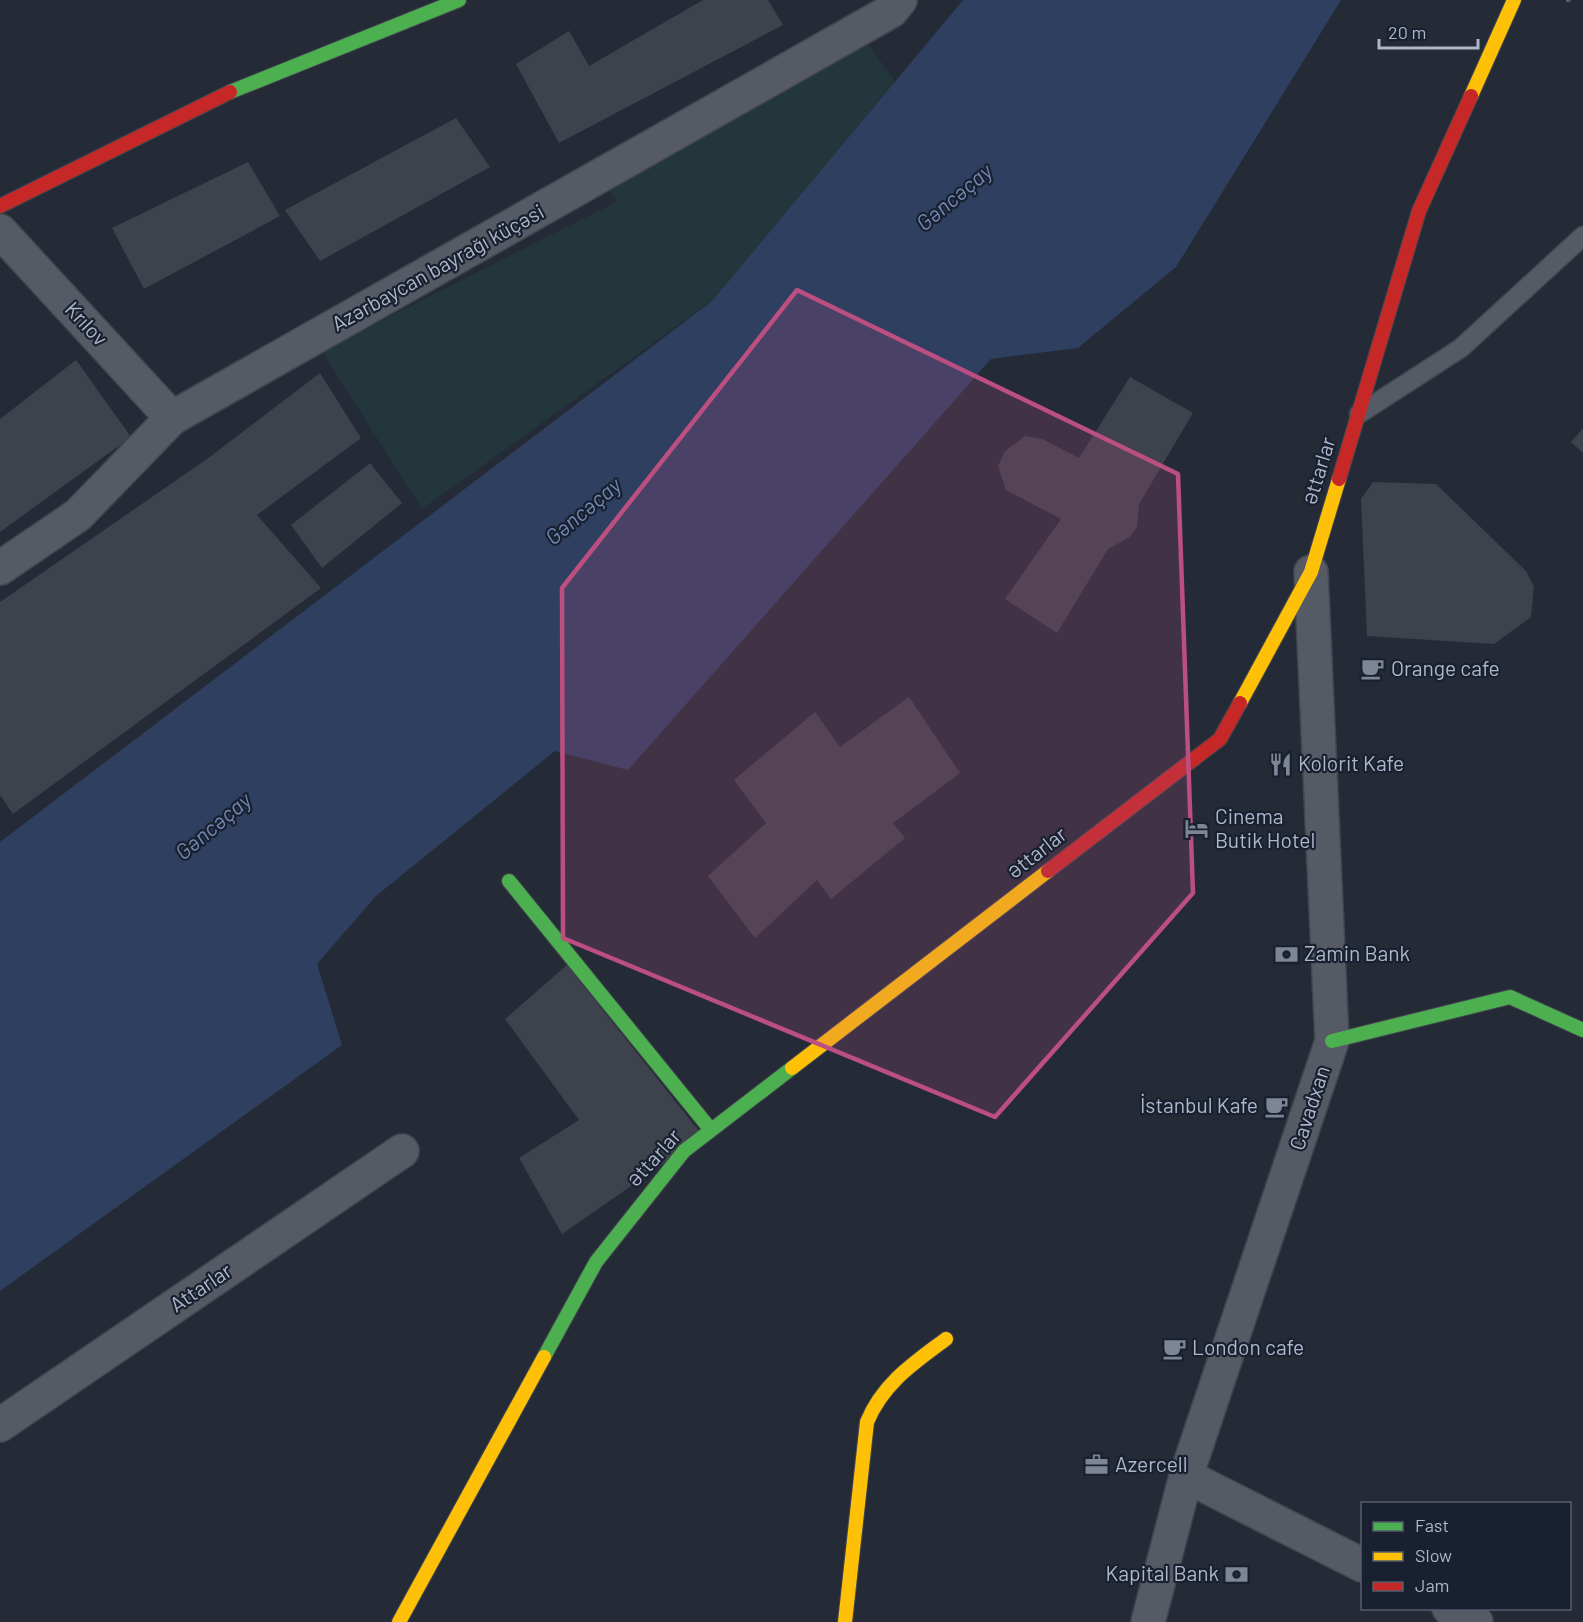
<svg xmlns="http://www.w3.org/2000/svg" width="1583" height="1622" font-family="Barlow,sans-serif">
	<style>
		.green { fill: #22363c }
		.water { fill: #2e3f5f }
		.building { fill: #3d424c }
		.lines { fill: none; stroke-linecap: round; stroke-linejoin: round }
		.lane-casing { stroke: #42464e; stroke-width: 21 }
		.street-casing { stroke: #42464e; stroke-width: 36 }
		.fast-casing { stroke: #42464e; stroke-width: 16 }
		.slow-casing { stroke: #42464e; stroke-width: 16 }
		.jam-casing { stroke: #42464e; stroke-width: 16 }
		.path { stroke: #585e67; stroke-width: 4; stroke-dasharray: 4.5 4.5; stroke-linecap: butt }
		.lane { stroke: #565a64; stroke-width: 18 }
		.street { stroke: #565a64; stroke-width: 33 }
		.fast { stroke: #4caf50; stroke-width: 14 }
		.slow { stroke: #ffc107; stroke-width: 14 }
		.jam { stroke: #c62828; stroke-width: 14 }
		.marked { fill: #bb4f81; fill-opacity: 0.2; stroke: #bb4f81; stroke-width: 4.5; stroke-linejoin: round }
		.labels { text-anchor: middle; stroke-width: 4.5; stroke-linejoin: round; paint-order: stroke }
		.street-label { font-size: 21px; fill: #aeb6c8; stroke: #192131 }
		.poi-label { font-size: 21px; fill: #aeb6c8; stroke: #192131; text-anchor: start }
		.water-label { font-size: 22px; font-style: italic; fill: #738ab3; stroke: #192131 }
	</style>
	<rect width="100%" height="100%" fill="#252b36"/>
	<!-- green -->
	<path class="green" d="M864,39L895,81L712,301L422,509L322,351L618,201L586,162Z"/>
	<!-- water -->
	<path class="water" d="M963,0H1341L1176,267L1078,348L991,359L628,770L555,751L376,896L317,964L342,1045L0,1291V842L712,301Z"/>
	<!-- building -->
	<path class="building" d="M703,0H768L783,25L559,143L516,64L569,31L589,66Z
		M456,118L490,167L320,261L285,210Z
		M248,162L280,216L144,289L112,228Z
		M76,360L131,437L0,532V419Z
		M320,373L361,438L257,515L321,588L13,814L0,795V602L207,459Z
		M1130,377L1193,413L1139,504L1137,527L1130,537L1108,549L1057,633L1005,599L1061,519L1006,490L998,466L1005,451L1025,436L1042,439L1079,458Z
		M1583,428V453L1571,442Z
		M370,463L402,503L322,568L291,525Z
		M1373,482L1436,484L1526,571L1534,587L1531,617L1494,644L1367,636L1361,499Z
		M909,697L960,773L893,823L905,838L831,899L817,880L755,938L708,876L766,823L734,780L815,712L840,747Z
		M567,965L703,1136L562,1234L519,1158L579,1120L505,1019Z"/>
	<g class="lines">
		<defs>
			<path id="lane" d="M1359,414L1461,348L1583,236"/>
			<path id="street" d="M0,231L172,418
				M0,568L78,515L172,418L891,11L900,0
				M0,1425L402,1151
				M1186,1476L1362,1565
				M1449,1608L1476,1622
				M1148,1622L1186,1476L1332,1041L1311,572"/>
			<path id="fast" d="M230,92L459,0
				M509,881L711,1130
				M1332,1041L1510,997L1583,1030
				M544,1357L596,1262L684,1151L792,1068"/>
			<path id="slow" d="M1471,96L1514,0
				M1240,703L1311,572L1339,479
				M792,1068L1048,871
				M399,1622L544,1357
				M845,1622L867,1422C883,1383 914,1363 946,1339"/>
			<path id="jam" d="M0,206L230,92
				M1339,479L1419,211L1471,96
				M1048,871L1220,739L1240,703"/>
		</defs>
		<!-- lane casing -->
		<use href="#lane" class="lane-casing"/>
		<!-- street casing -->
		<use href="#street" class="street-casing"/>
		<!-- fast casing -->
		<use href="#fast" class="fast-casing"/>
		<!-- slow casing -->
		<use href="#slow" class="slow-casing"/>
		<!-- jam casing -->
		<use href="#jam" class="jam-casing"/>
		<!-- path -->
		<path class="path" d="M1566,0H1572"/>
		<!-- lane -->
		<use href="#lane" class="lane"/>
		<!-- street -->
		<use href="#street" class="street"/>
		<!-- fast -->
		<use href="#fast" class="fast"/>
		<!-- slow -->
		<use href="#slow" class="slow"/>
		<!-- jam -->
		<use href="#jam" class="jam"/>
	</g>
	<!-- marked area -->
	<path class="marked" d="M797,290L1178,474L1193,893L995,1117L563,938L562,588Z"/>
	<!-- icons -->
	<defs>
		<symbol id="cafe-bare" viewBox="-9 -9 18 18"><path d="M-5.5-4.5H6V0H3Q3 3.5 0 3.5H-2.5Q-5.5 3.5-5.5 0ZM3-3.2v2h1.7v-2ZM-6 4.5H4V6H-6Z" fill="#7e8595" stroke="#192131" stroke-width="2.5" paint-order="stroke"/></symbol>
		<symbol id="restaurant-bare" viewBox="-9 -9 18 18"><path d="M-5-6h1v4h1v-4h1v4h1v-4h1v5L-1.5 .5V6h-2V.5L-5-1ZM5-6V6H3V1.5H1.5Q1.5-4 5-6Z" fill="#7e8595" stroke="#192131" stroke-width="2.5" paint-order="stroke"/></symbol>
		<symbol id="hotel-bare" viewBox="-9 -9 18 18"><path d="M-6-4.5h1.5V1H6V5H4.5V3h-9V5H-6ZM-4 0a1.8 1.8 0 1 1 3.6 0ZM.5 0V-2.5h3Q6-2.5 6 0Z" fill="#7e8595" stroke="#192131" stroke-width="2.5" paint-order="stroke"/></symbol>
		<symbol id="bank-bare" viewBox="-9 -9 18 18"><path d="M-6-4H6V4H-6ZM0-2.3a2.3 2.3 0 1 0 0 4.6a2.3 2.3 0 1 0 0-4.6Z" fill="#7e8595" stroke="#192131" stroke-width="2.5" paint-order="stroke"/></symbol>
		<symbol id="office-bare" viewBox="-9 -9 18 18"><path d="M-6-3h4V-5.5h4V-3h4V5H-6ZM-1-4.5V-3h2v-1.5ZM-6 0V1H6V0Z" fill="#7e8595" stroke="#192131" stroke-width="2.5" paint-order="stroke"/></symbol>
	</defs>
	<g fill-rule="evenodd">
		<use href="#cafe-bare" x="1356" y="652" width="33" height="33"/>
		<use href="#restaurant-bare" x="1264" y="748" width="33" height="33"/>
		<use href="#hotel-bare" x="1180" y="812" width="33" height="33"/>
		<use href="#bank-bare" x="1270" y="938" width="33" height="33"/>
		<use href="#cafe-bare" x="1260" y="1090" width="33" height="33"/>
		<use href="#cafe-bare" x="1158" y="1332" width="33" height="33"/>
		<use href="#office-bare" x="1080" y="1448" width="33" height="33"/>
		<use href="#bank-bare" x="1220" y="1558" width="33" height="33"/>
	</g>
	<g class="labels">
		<!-- street labels -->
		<g class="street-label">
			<text transform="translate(438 268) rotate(-29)" y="7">Azərbaycan bayrağı küçəsi</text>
			<text transform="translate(86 324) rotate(47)" y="7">Krılov</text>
			<text transform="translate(1319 471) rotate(-73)" y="7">Əttarlar</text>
			<text transform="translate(1037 853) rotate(-38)" y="7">Əttarlar</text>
			<text transform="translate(1310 1108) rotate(-72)" y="7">Cavadxan</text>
			<text transform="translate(654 1158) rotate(-48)" y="7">Əttarlar</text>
			<text transform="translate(201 1288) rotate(-34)" y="7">Attarlar</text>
		</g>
		<!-- poi labels -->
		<g class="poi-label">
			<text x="1391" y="676">Orange cafe</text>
			<text x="1298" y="771">Kolorit Kafe</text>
			<text x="1215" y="824">Cinema<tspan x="1215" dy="24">Butik Hotel</tspan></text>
			<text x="1304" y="961">Zamin Bank</text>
			<text x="1258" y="1113" text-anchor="end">İstanbul Kafe</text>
			<text x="1192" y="1355">London cafe</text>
			<text x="1115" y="1472">Azercell</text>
			<text x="1219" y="1581" text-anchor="end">Kapital Bank</text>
		</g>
		<!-- water labels -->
		<g class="water-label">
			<text transform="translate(954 197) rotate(-40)" y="8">Gəncəçay</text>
			<text transform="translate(583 511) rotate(-40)" y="8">Gəncəçay</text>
			<text transform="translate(213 826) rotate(-40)" y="8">Gəncəçay</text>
		</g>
	</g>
	<!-- legend -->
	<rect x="1361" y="1502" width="210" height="108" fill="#192131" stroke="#555d6d" stroke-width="1.5"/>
	<rect x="1373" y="1522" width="30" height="9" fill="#4caf50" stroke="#555d6d" stroke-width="1.5"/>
	<text x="1415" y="1532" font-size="18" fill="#aeb6c8">Fast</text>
	<rect x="1373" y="1552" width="30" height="9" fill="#ffc107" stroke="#555d6d" stroke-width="1.5"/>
	<text x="1415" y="1562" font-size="18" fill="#aeb6c8">Slow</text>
	<rect x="1373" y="1582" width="30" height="9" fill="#c62828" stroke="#555d6d" stroke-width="1.5"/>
	<text x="1415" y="1592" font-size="18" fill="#aeb6c8">Jam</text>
	<!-- scale -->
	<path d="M1379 39v9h99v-9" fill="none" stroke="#aeb6c8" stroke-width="3"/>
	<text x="1388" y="39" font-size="18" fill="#aeb6c8" stroke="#192131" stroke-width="4.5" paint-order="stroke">20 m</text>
</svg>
